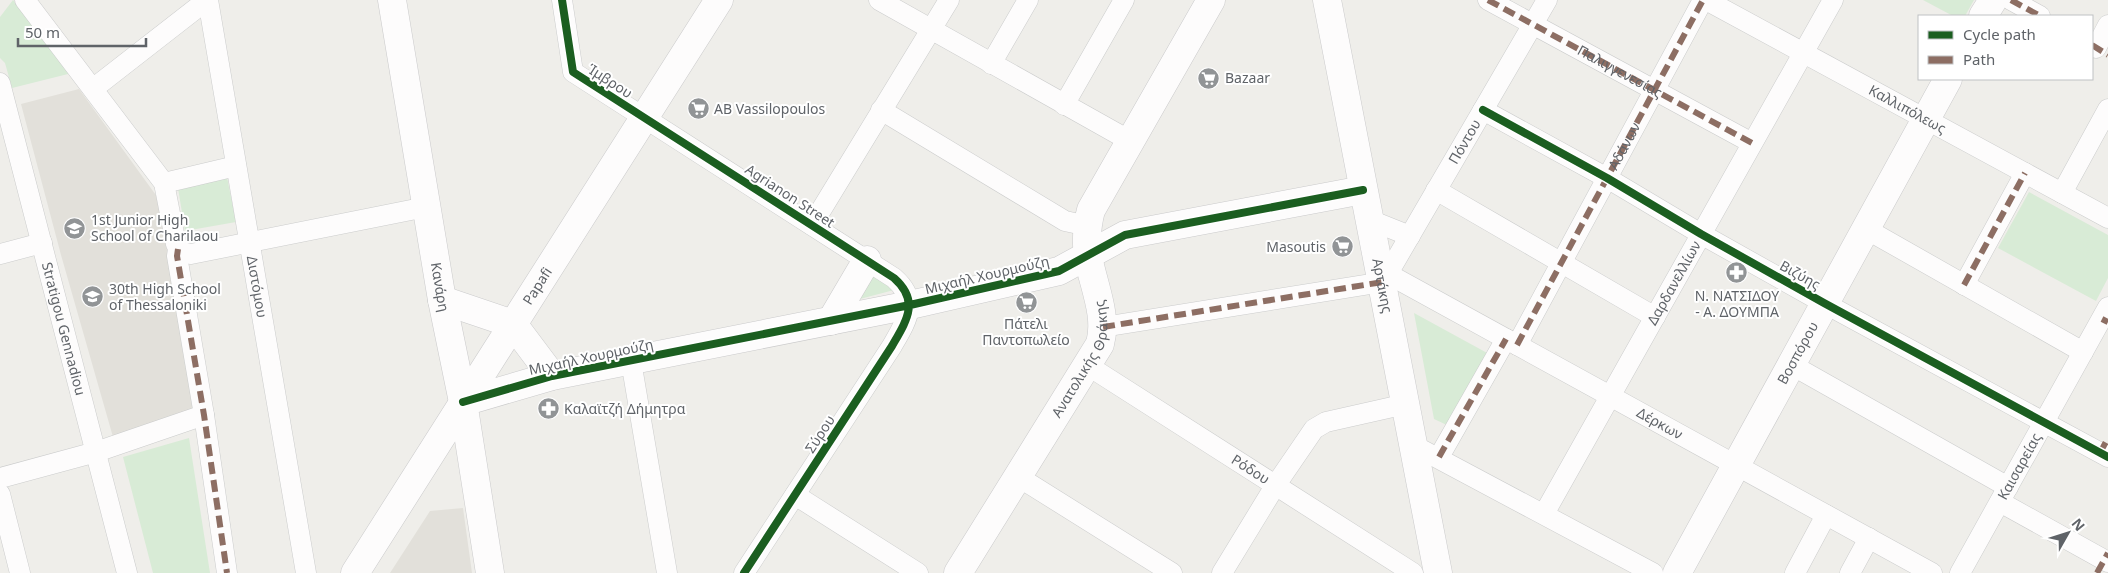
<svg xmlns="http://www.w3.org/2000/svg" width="2108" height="573" font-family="'Noto Sans',sans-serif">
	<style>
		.education { fill: #e2e0da }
		.green { fill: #d8ebd6 }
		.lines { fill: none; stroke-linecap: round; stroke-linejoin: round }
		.street-casing { stroke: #cbcccc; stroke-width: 21 }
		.secondary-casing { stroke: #cacacb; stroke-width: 29 }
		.street { stroke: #fdfcfc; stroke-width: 20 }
		.secondary { stroke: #fdfcfc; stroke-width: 28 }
		.quiet { stroke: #8d6e63; stroke-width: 6; stroke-dasharray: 12 6; stroke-linecap: butt }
		.cycleway-casing { stroke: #fff; stroke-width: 11 }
		.cycleway { stroke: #1b5e20; stroke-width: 8 }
		.labels { text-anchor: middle; stroke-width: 4; stroke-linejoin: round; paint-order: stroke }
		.street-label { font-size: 14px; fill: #5f6368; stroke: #fff }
		.poi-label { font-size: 14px; fill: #5f6368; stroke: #fff; text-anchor: start }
	</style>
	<rect width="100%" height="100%" fill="#efeeea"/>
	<!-- education -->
	<path class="education" d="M79,89L158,198L195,411L113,437L61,255L21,104Z
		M463,508L472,573H390L430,511Z"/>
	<!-- green -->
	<path class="green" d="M13,0L72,73L12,88L5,63L0,58V17Z
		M1923,0H1974L1965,16H1953Z
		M227,177L236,222L185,231L178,188Z
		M2029,192L2108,235V278L2096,301L1998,248Z
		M866,271L894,290L856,300Z
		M1414,313L1489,354L1449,426L1434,419Z
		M189,438L210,573H153L123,457Z"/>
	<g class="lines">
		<defs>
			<g id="street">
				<path d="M25,0L164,183L176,244L182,252L191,254L426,207"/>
				<path id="s1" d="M208,0L306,573"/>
				<path d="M562,0L573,72L894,278C920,301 907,320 892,346L744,573"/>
				<path d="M879,0L1132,142"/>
				<path d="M1488,0L1752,143"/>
				<path id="s2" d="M1706,0L2108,218"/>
				<path d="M2011,0L2040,16"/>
				<path d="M2096,48L2108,25"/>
				<path d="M991,64L1028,0"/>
				<path id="s3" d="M0,83L127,573"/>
				<path d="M94,88L207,0"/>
				<path d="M1064,105L1124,0"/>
				<path d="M881,110L1065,221L1088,226"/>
				<path d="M1483,110L1607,178L1701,234L1824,303L2108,457"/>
				<path d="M164,183L236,166"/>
				<path d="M1436,190L1655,317"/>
				<path d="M2062,193L2108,109"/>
				<path d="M1370,220L1410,236"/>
				<path d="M812,225L949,0"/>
				<path d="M1866,229L2083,352"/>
				<path d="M178,249L177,256L204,415L227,573"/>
				<path d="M0,254L42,243"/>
				<path id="s4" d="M1388,274L1932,573"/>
				<path d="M1964,285L2025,173"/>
				<path id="s5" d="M1103,327L1383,282L1547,0"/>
				<path d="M1517,345L1703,0"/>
				<path d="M631,361L667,573"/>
				<path d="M1790,364L2008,487"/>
				<path id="s6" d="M1087,365L1413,573"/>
				<path d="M1413,445L1653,573"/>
				<path d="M1439,457L1506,339"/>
				<path d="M1017,476L1172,573"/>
				<path d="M0,478L96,452L204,415"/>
				<path d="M0,494L20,573"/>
				<path d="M795,495L918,573"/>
				<path d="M2000,502L2108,562"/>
				<path id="s7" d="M1544,514L1833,0"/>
				<path d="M1222,573L1275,486L1314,429L1326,422L1406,404"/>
				<path d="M1795,573L1826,515"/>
				<path d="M1850,573L1869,538"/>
				<path id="s8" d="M1960,573L2108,307"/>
			</g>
			<g id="secondary">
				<path id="s9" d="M392,0L442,300L463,402L490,573"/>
				<path id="s10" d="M1327,0L1438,573"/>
				<path d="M1983,16L1993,0"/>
				<path d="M442,300L513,324L552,376"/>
				<path d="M831,321L867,260"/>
				<path d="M463,402L552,376L910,305L1059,271L1125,235L1363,190"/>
				<path id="s11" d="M355,573L719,0"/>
				<path id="s12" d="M958,573L1100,344C1108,315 1093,285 1088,256C1086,242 1087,225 1091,210L1211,0"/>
				<path id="s13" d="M1677,573L1948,79"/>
			</g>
		</defs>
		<!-- street casing -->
		<use href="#street" class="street-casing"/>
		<!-- secondary casing -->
		<use href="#secondary" class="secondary-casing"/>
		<!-- street -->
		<use href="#street" class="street"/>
		<!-- secondary -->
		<use href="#secondary" class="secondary"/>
		<!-- quiet -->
		<g class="quiet">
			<path id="s14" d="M1488,0L1752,143"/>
			<path d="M2011,0L2040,16"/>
			<path d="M2092,45L2108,55"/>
			<path d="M178,249L177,256L204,415L227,573"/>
			<path d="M1964,285L2025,173"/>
			<path d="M2102,319L2108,322"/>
			<path d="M1103,327L1383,282"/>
			<path id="s15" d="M1517,345L1703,0"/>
			<path d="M2100,453L2108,438"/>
			<path d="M1439,457L1506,339"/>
			<path d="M2097,573L2108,553"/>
		</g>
		<defs>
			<path id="cycleway" d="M562,0L573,72L894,278C920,301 907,320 892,346L744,573
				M1483,110L1607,178L1701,234L1824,303L2108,457
				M463,402L552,376L910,305L1059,271L1125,235L1363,190"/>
		</defs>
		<!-- cycleway casing -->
		<use href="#cycleway" class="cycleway-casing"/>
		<!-- cycleway -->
		<use href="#cycleway" class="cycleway"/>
	</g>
	<!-- icons -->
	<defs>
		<symbol id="supermarket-disc" viewBox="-11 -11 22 22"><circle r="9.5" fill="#919496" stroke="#fff"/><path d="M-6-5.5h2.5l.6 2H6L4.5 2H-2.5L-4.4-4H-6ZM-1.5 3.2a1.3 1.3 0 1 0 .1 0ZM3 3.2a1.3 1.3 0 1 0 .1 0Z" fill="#fff"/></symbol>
		<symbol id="school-disc" viewBox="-11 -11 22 22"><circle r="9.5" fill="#919496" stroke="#fff"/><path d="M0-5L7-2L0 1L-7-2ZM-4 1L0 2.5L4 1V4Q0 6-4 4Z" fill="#fff"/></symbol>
		<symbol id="pharmacy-disc" viewBox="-11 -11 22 22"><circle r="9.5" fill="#919496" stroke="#fff"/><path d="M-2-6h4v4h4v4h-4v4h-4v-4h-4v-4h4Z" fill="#fff"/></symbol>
	</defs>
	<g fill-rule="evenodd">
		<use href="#supermarket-disc" x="1196" y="66" width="25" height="25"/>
		<use href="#supermarket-disc" x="686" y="96" width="25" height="25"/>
		<use href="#school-disc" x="62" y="216" width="25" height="25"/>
		<use href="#supermarket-disc" x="1330" y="234" width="25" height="25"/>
		<use href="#pharmacy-disc" x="1724" y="260" width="25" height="25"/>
		<use href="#school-disc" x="80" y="284" width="25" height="25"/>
		<use href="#supermarket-disc" x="1014" y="290" width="25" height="25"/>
		<use href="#pharmacy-disc" x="536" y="396" width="25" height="25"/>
	</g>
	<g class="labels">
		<!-- street labels -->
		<g class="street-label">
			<text dy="5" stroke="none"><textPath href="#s14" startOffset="150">Παλιγγενεσίας</textPath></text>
			<text transform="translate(610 81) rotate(33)" y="5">Ίμβρου</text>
			<text dy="5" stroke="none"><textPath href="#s2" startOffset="229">Καλλιπόλεως</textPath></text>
			<text dy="5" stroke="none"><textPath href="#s5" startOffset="446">Πόντου</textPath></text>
			<text dy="5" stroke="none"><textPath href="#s15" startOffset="226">Αδάνων</textPath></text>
			<text transform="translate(790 196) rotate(33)" y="5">Agrianon Street</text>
			<text transform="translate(987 275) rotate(-13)" y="5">Μιχαήλ Χουρμούζη</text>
			<text transform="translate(1800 275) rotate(29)" y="5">Βιζύης</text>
			<text dy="5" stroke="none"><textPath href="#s7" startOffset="265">Δαρδανελλίων</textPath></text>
			<text dy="5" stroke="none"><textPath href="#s10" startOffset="291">Αρτάκης</textPath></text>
			<text dy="5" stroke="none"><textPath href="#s1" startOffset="291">Διστόμου</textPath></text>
			<text dy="5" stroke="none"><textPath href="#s9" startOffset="291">Κανάρη</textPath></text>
			<text dy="5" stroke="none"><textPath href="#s11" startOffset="340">Papafi</textPath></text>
			<text dy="5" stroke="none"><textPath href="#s3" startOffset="254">Stratigou Gennadiou</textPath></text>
			<text dy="5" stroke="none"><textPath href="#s13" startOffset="251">Βοσπόρου</textPath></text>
			<text transform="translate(591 357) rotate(-12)" y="5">Μιχαήλ Χουρμούζη</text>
			<text dy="5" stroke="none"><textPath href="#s12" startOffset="249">Ανατολικής Θράκης</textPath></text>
			<text dy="5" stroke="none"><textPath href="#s4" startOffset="310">Δέρκων</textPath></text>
			<text transform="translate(820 434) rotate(-57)" y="5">Σύρου</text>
			<text dy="5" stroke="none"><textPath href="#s8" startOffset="122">Καισαρείας</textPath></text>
			<text dy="5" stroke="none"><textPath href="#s6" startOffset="194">Ρόδου</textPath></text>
		</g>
		<!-- poi labels -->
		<g class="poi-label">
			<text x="1225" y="83">Bazaar</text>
			<text x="714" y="114">AB Vassilopoulos</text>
			<text x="91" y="225">1st Junior High<tspan x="91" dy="16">School of Charilaou</tspan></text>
			<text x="1326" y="252" text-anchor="end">Masoutis</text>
			<text x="109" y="294">30th High School<tspan x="109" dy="16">of Thessaloniki</tspan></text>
			<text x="1737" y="301" text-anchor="middle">Ν. ΝΑΤΣΙΔΟΥ<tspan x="1737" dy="16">- Α. ΔΟΥΜΠΑ</tspan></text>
			<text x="1026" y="329" text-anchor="middle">Πάτελι<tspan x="1026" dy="16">Παντοπωλείο</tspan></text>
			<text x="564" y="414">Καλαϊτζή Δήμητρα</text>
		</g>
	</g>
	<!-- legend -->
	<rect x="1918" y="15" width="175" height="65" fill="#ffffff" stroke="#bfc1c3"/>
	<rect x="1928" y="31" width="25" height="8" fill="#1b5e20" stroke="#bfc1c3"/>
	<text x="1963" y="40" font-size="15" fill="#5f6368">Cycle path</text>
	<rect x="1928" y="56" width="25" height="8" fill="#8d6e63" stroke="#bfc1c3"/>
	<text x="1963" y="65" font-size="15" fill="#5f6368">Path</text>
	<!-- north arrow -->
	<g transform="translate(2068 533) rotate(51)" stroke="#ffffff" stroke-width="4" paint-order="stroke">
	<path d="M0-4L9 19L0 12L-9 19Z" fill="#5f6368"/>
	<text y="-8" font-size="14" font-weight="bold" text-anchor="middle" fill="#5f6368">N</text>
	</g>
	<!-- scale -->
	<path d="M18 38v8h128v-8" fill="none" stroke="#5f6368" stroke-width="2.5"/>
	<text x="25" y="38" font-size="15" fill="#5f6368" stroke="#ffffff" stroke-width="4" paint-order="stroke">50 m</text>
</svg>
